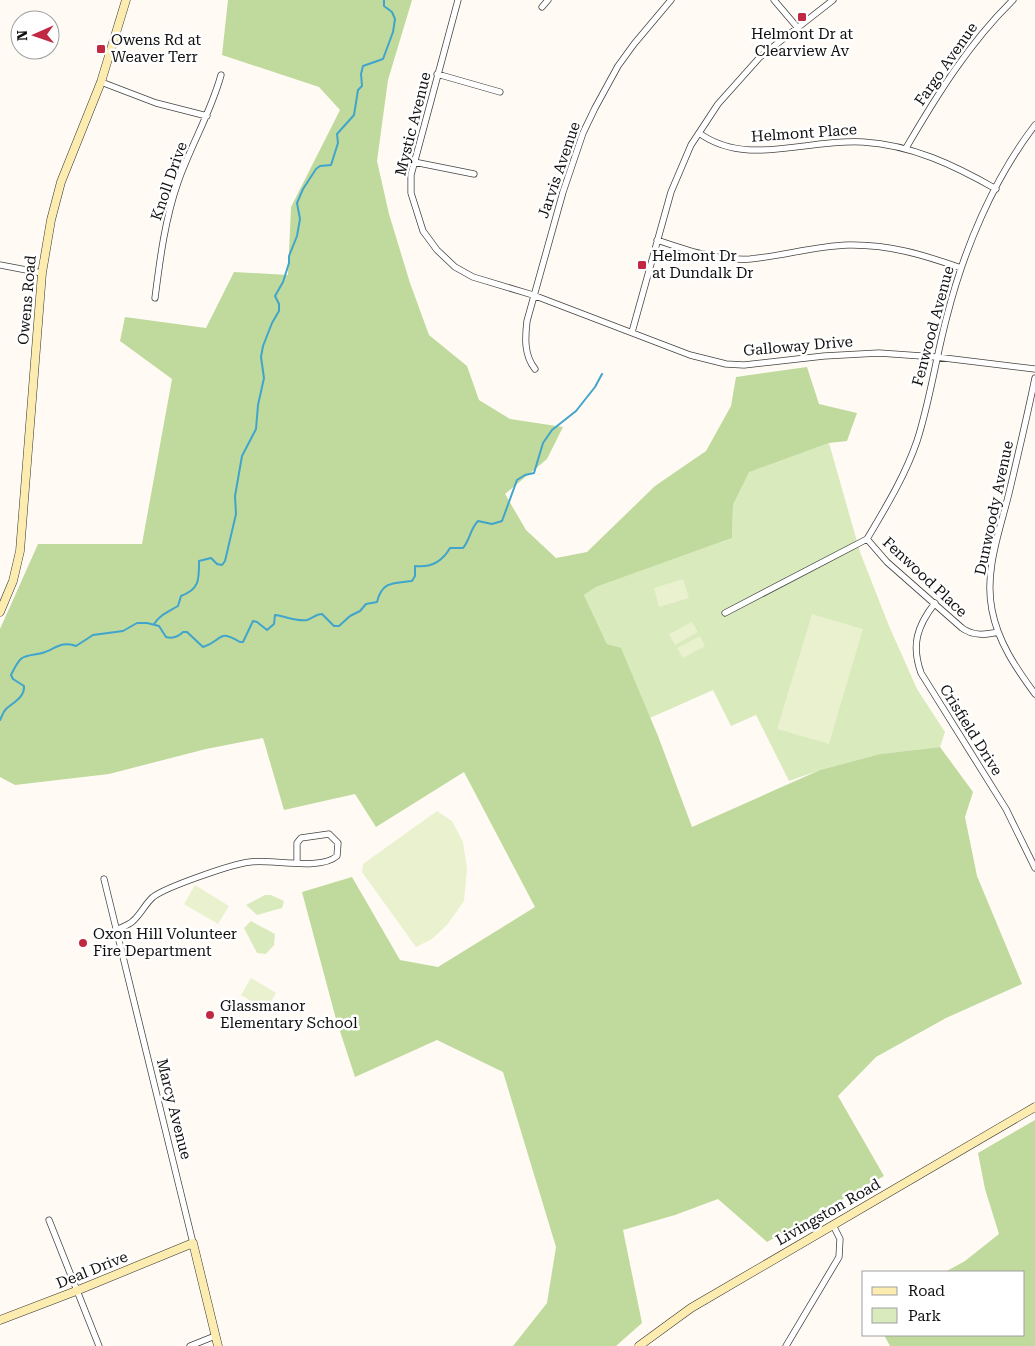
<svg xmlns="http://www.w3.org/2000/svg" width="1035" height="1346" font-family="'Roboto Serif',serif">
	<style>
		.green { fill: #d9eabd }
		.forest { fill: #bfda9c }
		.pitch { fill: #e9f1cf }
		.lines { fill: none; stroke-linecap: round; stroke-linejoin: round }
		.stream { stroke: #41a4cc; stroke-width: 2 }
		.street-casing { stroke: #434343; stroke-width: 7 }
		.secondary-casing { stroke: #323232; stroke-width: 9 }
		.street { stroke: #fff; stroke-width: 5.5 }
		.secondary { stroke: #fdecb0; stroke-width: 8 }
		.poi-dot { fill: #c02941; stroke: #fff; stroke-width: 2 }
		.labels { text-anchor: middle; stroke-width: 5; stroke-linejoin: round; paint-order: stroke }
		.poi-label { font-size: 15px; fill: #101010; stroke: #fff; text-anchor: start }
		.street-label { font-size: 15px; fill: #101010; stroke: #fff }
	</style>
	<rect width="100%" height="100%" fill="#fffbf4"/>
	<!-- green -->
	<path class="green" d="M829,443L860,552L889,626L917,689L945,732L940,747L880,754L820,770L789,781L756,715L731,726L713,690L650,718L621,649L607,644L584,595L596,587L732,538L733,505L749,471Z
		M265,895H271L284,901L282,908L257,915L246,905Z
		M251,921L275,934L274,945L266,954L257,953L244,928Z"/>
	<!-- forest -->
	<path class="forest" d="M228,0H412L388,80L377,161L389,214L410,283L429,335L467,366L479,400L510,419L563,427L547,459L505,494L526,530L556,558L587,552L655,486L706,451L731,406L736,377L807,367L819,404L857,413L847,441L829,443L749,472L733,505L732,538L596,587L584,595L607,644L621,648L658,736L692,827L820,770L880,754L940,747L973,792L965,817L977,876L1022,984L946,1018L876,1057L838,1096L884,1176L767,1242L718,1199L675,1215L623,1230L642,1323L616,1346H513L547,1303L556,1247L503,1072L437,1040L355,1077L336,1019L302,892L352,877L400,960L438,967L535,907L464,772L376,827L355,794L284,810L263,738L206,749L109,774L15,785L0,777V629L38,544H142L172,379L120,341L125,317L206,328L234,272L288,275L291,207L340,110L319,87L222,55Z
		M1035,1120V1346H890L884,1335H1024V1272H945L965,1261L999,1234L985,1189L978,1153Z"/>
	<!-- pitch -->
	<path class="pitch" d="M683,579L689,598L659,607L654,588Z
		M812,614L863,629L829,744L777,729Z
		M692,622L698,632L675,645L669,634Z
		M700,636L705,646L683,658L677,648Z
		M437,811L452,821L463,842L467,869L464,901L447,925L432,939L416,947L362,872L363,864Z
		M195,885L229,906L218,924L184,904Z
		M251,978L276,993L266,1010L241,995Z"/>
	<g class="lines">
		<!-- stream -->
		<path class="stream" d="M154,624C161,614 168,612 178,606L181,596C200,589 199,579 199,561L211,558L217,564L222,565L225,561L236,514L235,496L242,456L256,429L258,405L264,378L261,357L263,346L272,323L279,311V304L275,296L283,282L289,263V256L297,236L300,219L297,203L303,189L316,169L320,166L331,165L338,143L337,134L354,115L358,90L362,86L361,74L363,66L383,59L393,32L395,19L392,12L384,6V0
			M0,720C2,716 3,712 6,709C14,702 25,697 24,686L13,679L11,675C14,669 17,662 22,658C29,654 35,655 42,653C53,650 63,640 76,646L93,635L123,631L137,623H147L159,626L166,637C173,639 178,637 183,632H187L203,647C223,641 217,628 240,642H243L253,621L257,622L267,630L274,624L275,615C285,616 296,622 307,620C313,618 316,614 322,614L334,626H339L350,616L360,611L366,604L377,602C382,581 394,583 412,581L415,576V566C431,568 442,562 450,548H463C470,540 470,529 478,521L492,524L502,521L517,480L525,475L534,473L543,443L552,430L576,411L595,387L602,374"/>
		<defs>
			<path id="street" d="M458,0L411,175V193L423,231L437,250L455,267L473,277L533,295L690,355L726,364L744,365L824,356L879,353L936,357L1035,369
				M774,0L797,27
				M542,7L548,0
				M437,74L500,92
				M101,82L156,103L207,116
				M699,133C747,168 809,138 863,142C912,145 954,165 996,189
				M906,148C937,95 969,43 1013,0
				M414,162L474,174
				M657,240C686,250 718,261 750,259C783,256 815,246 848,245C888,244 924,255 961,268
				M0,265L42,273
				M155,298C160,259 165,219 178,182C191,145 211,112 221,75
				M632,332L671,192L691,145L718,104L760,57L833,0
				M535,369C524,355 525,338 527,321L563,192L583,133L595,108L618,66L634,44L671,0
				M1035,378C1027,417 1018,455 1009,493C1000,530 984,571 992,610C998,642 1016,668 1035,694
				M867,539C886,507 905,476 917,441C930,401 936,357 947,316C964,249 993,180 1035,125
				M867,539L887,562L962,628C973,636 985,635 998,632
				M935,603C917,626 911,645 921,673L1006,809L1035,868
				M725,613L867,539
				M104,879L193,1243
				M116,930C122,927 129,925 133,921C141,914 145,904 153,897C166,887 232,864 250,862C273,859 320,871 337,856L338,843L329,834L301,838L297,843V863
				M49,1220L99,1346
				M190,1346L215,1336
				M786,1346L839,1257L840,1239L833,1225"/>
			<path id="secondary" d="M0,612L13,581L20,551L42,273L51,220L61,182L101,82L126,0
				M0,1320L76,1291L193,1243L218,1346
				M639,1346L691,1308L1035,1107"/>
		</defs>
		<!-- street casing -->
		<use href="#street" class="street-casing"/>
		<!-- secondary casing -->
		<use href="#secondary" class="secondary-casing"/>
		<!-- street -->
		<use href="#street" class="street"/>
		<!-- secondary -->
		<use href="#secondary" class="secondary"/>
	</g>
	<!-- markers -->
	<g class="poi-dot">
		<rect x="797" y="12" width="10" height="10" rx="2.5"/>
		<rect x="96" y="44" width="10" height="10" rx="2.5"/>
		<rect x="637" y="260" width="10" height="10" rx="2.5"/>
		<circle cx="83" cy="943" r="5"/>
		<circle cx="210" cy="1015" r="5"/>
	</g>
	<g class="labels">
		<!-- poi labels -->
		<g class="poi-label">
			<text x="802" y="39" text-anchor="middle">Helmont Dr at<tspan x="802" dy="17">Clearview Av</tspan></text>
			<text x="111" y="45">Owens Rd at<tspan x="111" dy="17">Weaver Terr</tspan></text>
			<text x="652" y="261">Helmont Dr<tspan x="652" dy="17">at Dundalk Dr</tspan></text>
			<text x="93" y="939">Oxon Hill Volunteer<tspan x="93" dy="17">Fire Department</tspan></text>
			<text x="220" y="1011">Glassmanor<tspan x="220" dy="17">Elementary School</tspan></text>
		</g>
		<!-- street labels -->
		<g class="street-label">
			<text transform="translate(946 64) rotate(-55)" y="5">Fargo Avenue</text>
			<text transform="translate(413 124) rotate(-76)" y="5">Mystic Avenue</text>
			<text transform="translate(804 133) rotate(-4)" y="5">Helmont Place</text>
			<text transform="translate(559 170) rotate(-71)" y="5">Jarvis Avenue</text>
			<text transform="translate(169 181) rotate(-71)" y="5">Knoll Drive</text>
			<text transform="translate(27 300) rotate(-85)" y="5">Owens Road</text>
			<text transform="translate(933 326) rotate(-75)" y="5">Fenwood Avenue</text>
			<text transform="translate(798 346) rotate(-5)" y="5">Galloway Drive</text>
			<text transform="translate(994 508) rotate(-78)" y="5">Dunwoody Avenue</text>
			<text transform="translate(925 577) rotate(43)" y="5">Fenwood Place</text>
			<text transform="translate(971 730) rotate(58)" y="5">Crisfield Drive</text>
			<text transform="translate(174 1109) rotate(76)" y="5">Marcy Avenue</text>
			<text transform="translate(828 1212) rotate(-30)" y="5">Livingston Road</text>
			<text transform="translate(92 1270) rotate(-22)" y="5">Deal Drive</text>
		</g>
	</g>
	<!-- legend -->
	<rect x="862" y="1271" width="162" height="65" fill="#ffffff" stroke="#9f9f9f"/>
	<rect x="872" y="1287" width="25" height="8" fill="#fdecb0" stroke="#9f9f9f"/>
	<text x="908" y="1296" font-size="15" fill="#101010">Road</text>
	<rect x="872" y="1308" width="25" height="15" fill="#d9eabd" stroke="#9f9f9f"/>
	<text x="908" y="1321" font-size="15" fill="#101010">Park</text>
	<!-- north arrow -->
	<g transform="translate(35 35) rotate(268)"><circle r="24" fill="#ffffff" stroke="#9f9f9f"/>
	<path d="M0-4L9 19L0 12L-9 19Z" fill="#c02941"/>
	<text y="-8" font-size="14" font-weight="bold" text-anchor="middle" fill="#101010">N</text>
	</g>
</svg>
